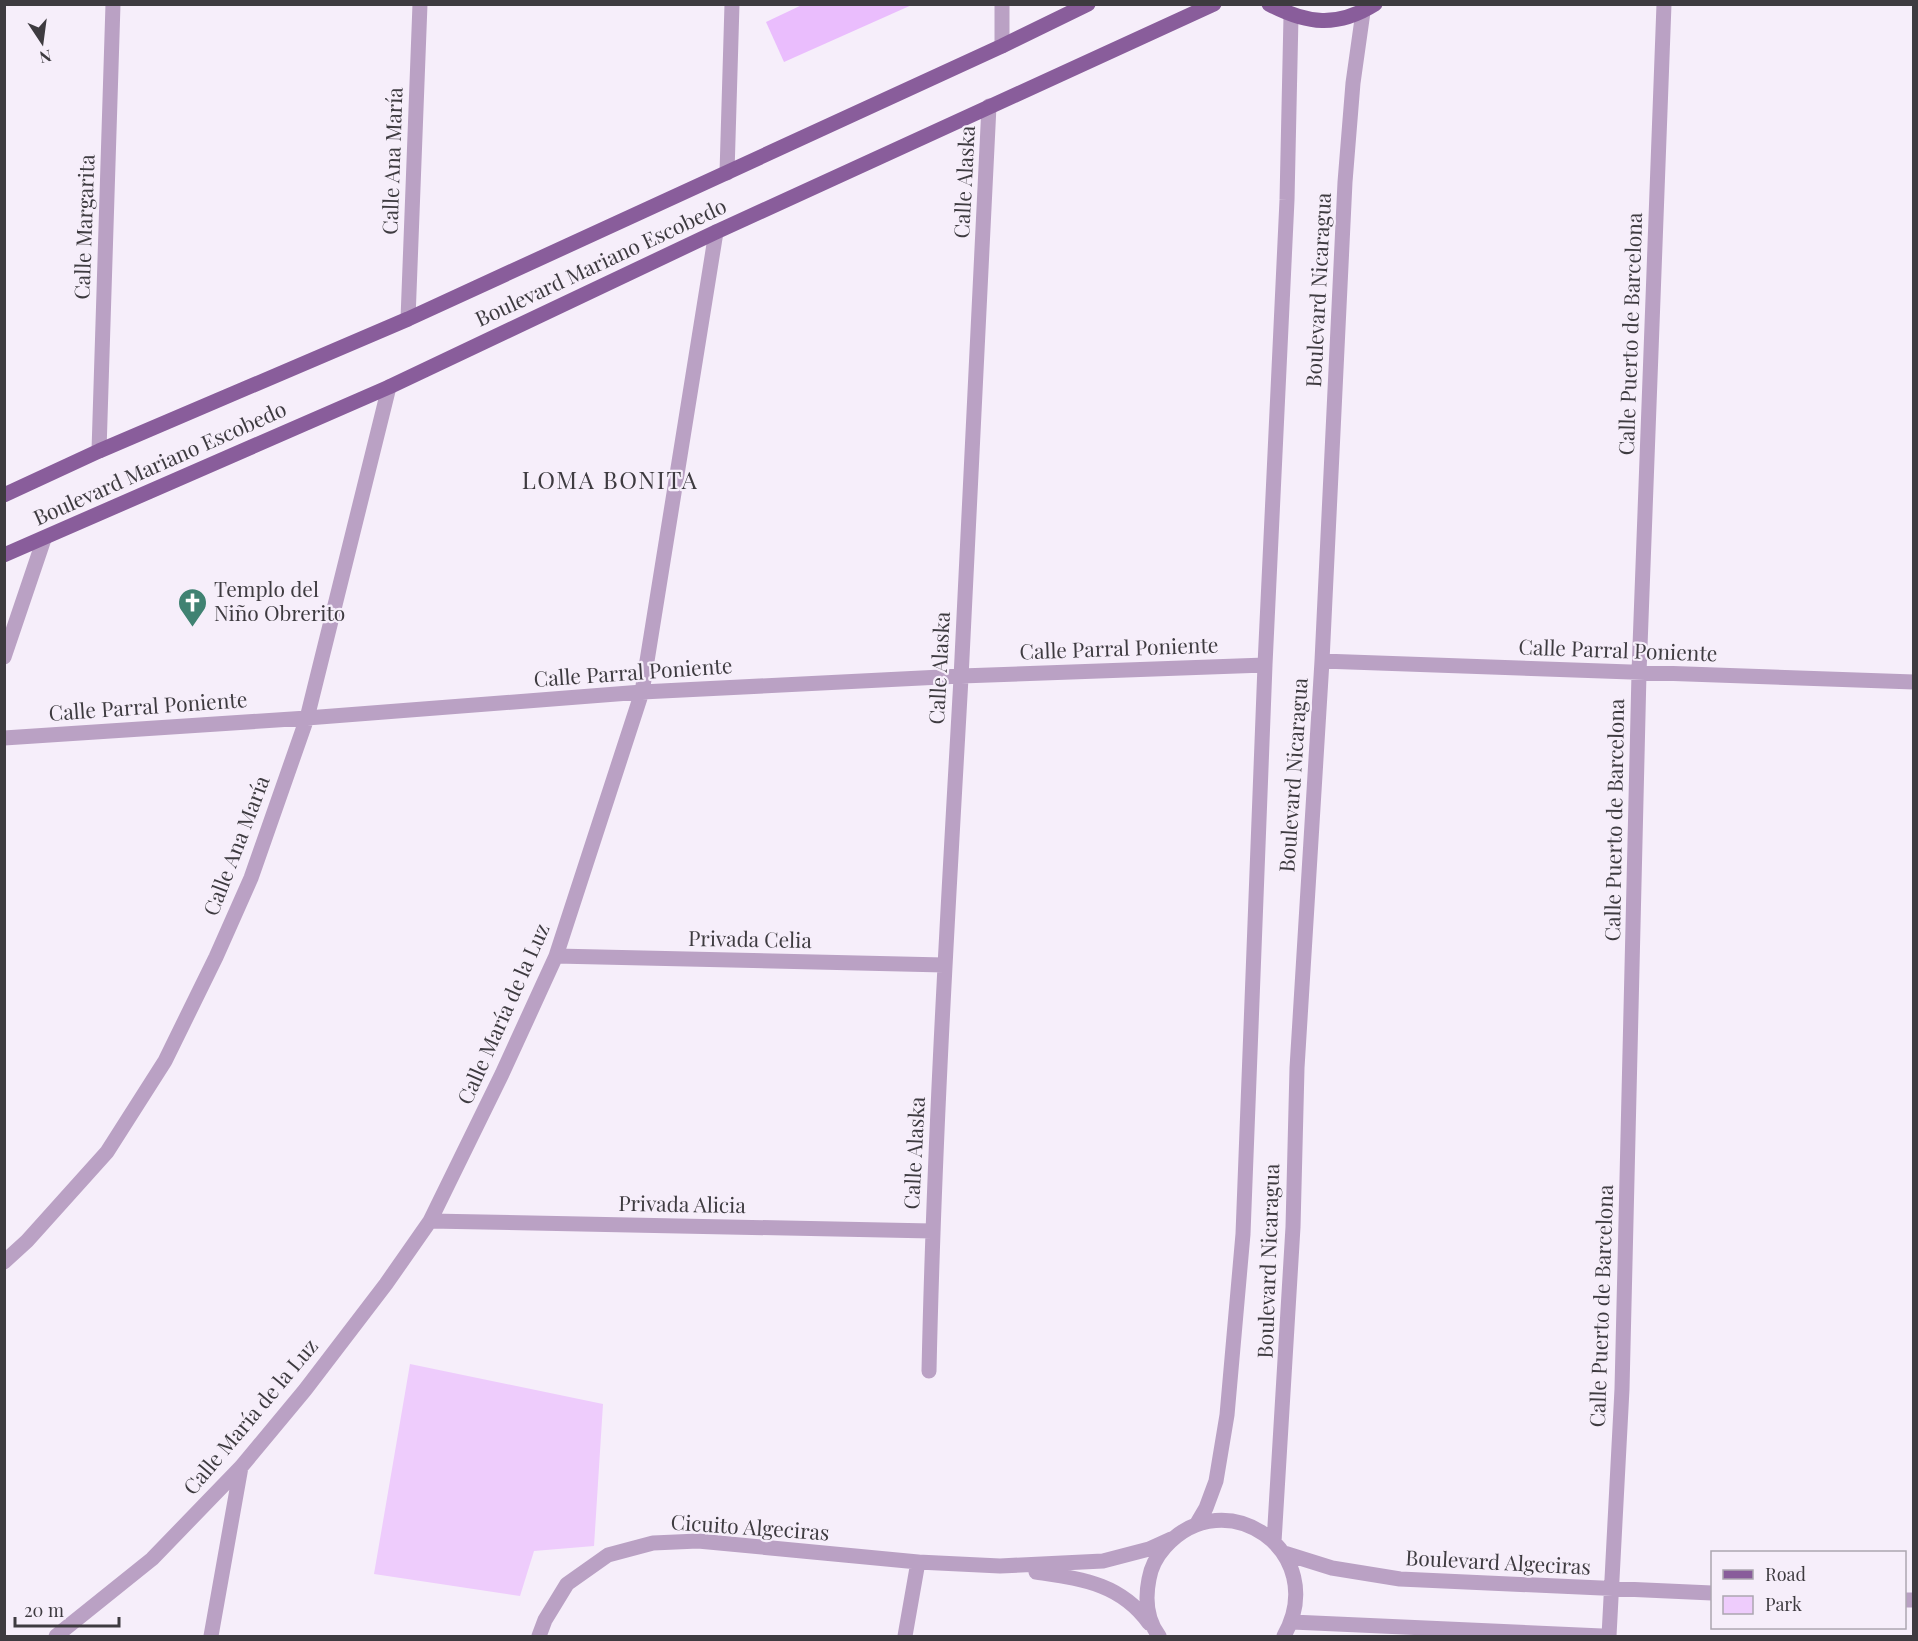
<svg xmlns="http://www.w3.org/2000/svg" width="1918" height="1641" font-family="'Playfair Display',serif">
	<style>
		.green { fill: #eeccfc }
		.building { fill: #eabdfd }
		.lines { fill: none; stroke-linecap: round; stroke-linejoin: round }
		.minor { stroke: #baa1c4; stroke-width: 15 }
		.major { stroke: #895d9b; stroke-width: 15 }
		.labels { text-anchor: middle; stroke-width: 4.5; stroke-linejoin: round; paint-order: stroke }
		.street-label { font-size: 21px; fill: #3e3b40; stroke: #f6eefa }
		.poi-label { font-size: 21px; fill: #3e3b40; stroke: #f6eefa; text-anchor: start }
		.quarter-label { font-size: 24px; letter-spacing: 1.5px; fill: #3e3b40; stroke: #f6eefa }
	</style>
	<rect width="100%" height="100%" fill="#f6eefa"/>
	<!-- green -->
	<path class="green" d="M410,1364L603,1404L594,1546L534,1551L520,1596L374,1574Z"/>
	<!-- building -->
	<path class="building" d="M804,4H914L784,62L766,22Z"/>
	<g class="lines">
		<!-- minor -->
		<path class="minor" d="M1002,4V46
			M727,173L732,4
			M408,319L420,4
			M99,451L113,4
			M4,657L44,539
			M1322,661L1914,682
			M4,738L307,718L642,692L961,676L1265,665
			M556,956L944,965
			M430,1221L932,1231
			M4,1262L27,1241L107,1152L165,1061L216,957L251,878L307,718L389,387
			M929,1371C934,1140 948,909 961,678C972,488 980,297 989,106
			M1196,1525L1206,1508L1216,1481L1227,1415L1243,1234L1265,665L1287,200L1291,16
			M1274,1542L1293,1227L1297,1068L1322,661L1345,182L1353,83L1363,12
			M1284,1553L1332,1568L1400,1579L1712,1593
			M1036,1572C1081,1579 1120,1583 1149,1623
			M1904,1600H1914
			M1292,1622L1602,1636
			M56,1636L152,1559L241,1467L305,1390L386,1284L430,1221L502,1074L556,956L642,692L716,232
			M211,1636L241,1467
			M539,1636L545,1620L567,1584L608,1555L653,1543L698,1541L918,1562L1000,1566L1103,1561L1149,1549L1171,1539
			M905,1636L918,1562
			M1159,1636C1147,1620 1145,1599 1149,1579C1151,1567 1157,1556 1165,1547C1225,1479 1331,1552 1284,1636
			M1609,1636L1622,1389L1639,673L1664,4"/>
		<!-- major -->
		<path class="major" d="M1269,4C1307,24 1337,28 1375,4
			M4,495L99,451L408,319L1002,46L1088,4
			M4,555L389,387L716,232L1214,4"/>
	</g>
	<!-- icons -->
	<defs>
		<symbol id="church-pin" viewBox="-11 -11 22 30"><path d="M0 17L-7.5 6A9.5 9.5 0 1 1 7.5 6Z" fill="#408272" stroke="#f6eefa"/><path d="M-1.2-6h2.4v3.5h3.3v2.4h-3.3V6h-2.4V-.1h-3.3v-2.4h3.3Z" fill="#fff"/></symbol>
	</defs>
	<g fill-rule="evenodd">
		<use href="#church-pin" x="176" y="586" width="33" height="45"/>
	</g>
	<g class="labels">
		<!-- street labels -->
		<g class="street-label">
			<text transform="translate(393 161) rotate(-88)" y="7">Calle Ana María</text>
			<text transform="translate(965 182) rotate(-87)" y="7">Calle Alaska</text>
			<text transform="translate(85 227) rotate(-88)" y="7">Calle Margarita</text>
			<text transform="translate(601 263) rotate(-25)" y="7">Boulevard Mariano Escobedo</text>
			<text transform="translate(1319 290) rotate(-87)" y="7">Boulevard Nicaragua</text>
			<text transform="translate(1631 334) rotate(-88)" y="7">Calle Puerto de Barcelona</text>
			<text transform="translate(160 464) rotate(-24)" y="7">Boulevard Mariano Escobedo</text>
			<text transform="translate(1119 649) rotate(-2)" y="7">Calle Parral Poniente</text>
			<text transform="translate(1618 651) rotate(2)" y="7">Calle Parral Poniente</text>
			<text transform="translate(940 668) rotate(-87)" y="7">Calle Alaska</text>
			<text transform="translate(633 673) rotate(-4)" y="7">Calle Parral Poniente</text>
			<text transform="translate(148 707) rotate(-4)" y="7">Calle Parral Poniente</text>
			<text transform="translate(1294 775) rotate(-86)" y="7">Boulevard Nicaragua</text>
			<text transform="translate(1615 820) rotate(-89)" y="7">Calle Puerto de Barcelona</text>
			<text transform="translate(237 846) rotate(-69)" y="7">Calle Ana María</text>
			<text transform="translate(750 940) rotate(1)" y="7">Privada Celia</text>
			<text transform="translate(504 1014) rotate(-66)" y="7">Calle María de la Luz</text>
			<text transform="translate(915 1153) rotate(-87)" y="7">Calle Alaska</text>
			<text transform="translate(682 1205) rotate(1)" y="7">Privada Alicia</text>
			<text transform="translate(1269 1261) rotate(-88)" y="7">Boulevard Nicaragua</text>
			<text transform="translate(1602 1306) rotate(-88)" y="7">Calle Puerto de Barcelona</text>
			<text transform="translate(251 1417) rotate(-50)" y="7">Calle María de la Luz</text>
			<text transform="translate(750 1528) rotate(4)" y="7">Cicuito Algeciras</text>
			<text transform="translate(1498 1563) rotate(3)" y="7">Boulevard Algeciras</text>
		</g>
		<!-- poi labels -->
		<g class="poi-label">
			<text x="214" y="597">Templo del<tspan x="214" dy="24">Niño Obrerito</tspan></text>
		</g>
		<!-- quarter labels -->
		<g class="quarter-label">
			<text x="610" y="489">LOMA BONITA</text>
		</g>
	</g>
	<!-- border -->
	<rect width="1918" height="1641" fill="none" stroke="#3e3b40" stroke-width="12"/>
	<!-- legend -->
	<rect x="1711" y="1551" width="195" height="78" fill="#f6eefa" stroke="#aca6b0" stroke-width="1.5"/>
	<rect x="1723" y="1570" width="30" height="9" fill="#895d9b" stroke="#aca6b0" stroke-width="1.5"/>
	<text x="1765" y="1581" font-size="18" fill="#3e3b40">Road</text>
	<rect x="1723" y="1596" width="30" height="18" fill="#eeccfc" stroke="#aca6b0" stroke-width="1.5"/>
	<text x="1765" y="1611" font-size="18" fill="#3e3b40">Park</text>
	<!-- north arrow -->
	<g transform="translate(42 42) rotate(167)" stroke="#f6eefa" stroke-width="4.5" paint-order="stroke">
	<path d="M0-4.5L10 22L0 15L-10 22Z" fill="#3e3b40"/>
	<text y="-9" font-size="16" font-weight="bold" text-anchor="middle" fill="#3e3b40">N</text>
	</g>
	<!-- scale -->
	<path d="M15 1617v9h104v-9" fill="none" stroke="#3e3b40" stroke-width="3"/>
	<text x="24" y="1617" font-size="18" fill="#3e3b40" stroke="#f6eefa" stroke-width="4.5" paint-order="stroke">20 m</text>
</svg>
